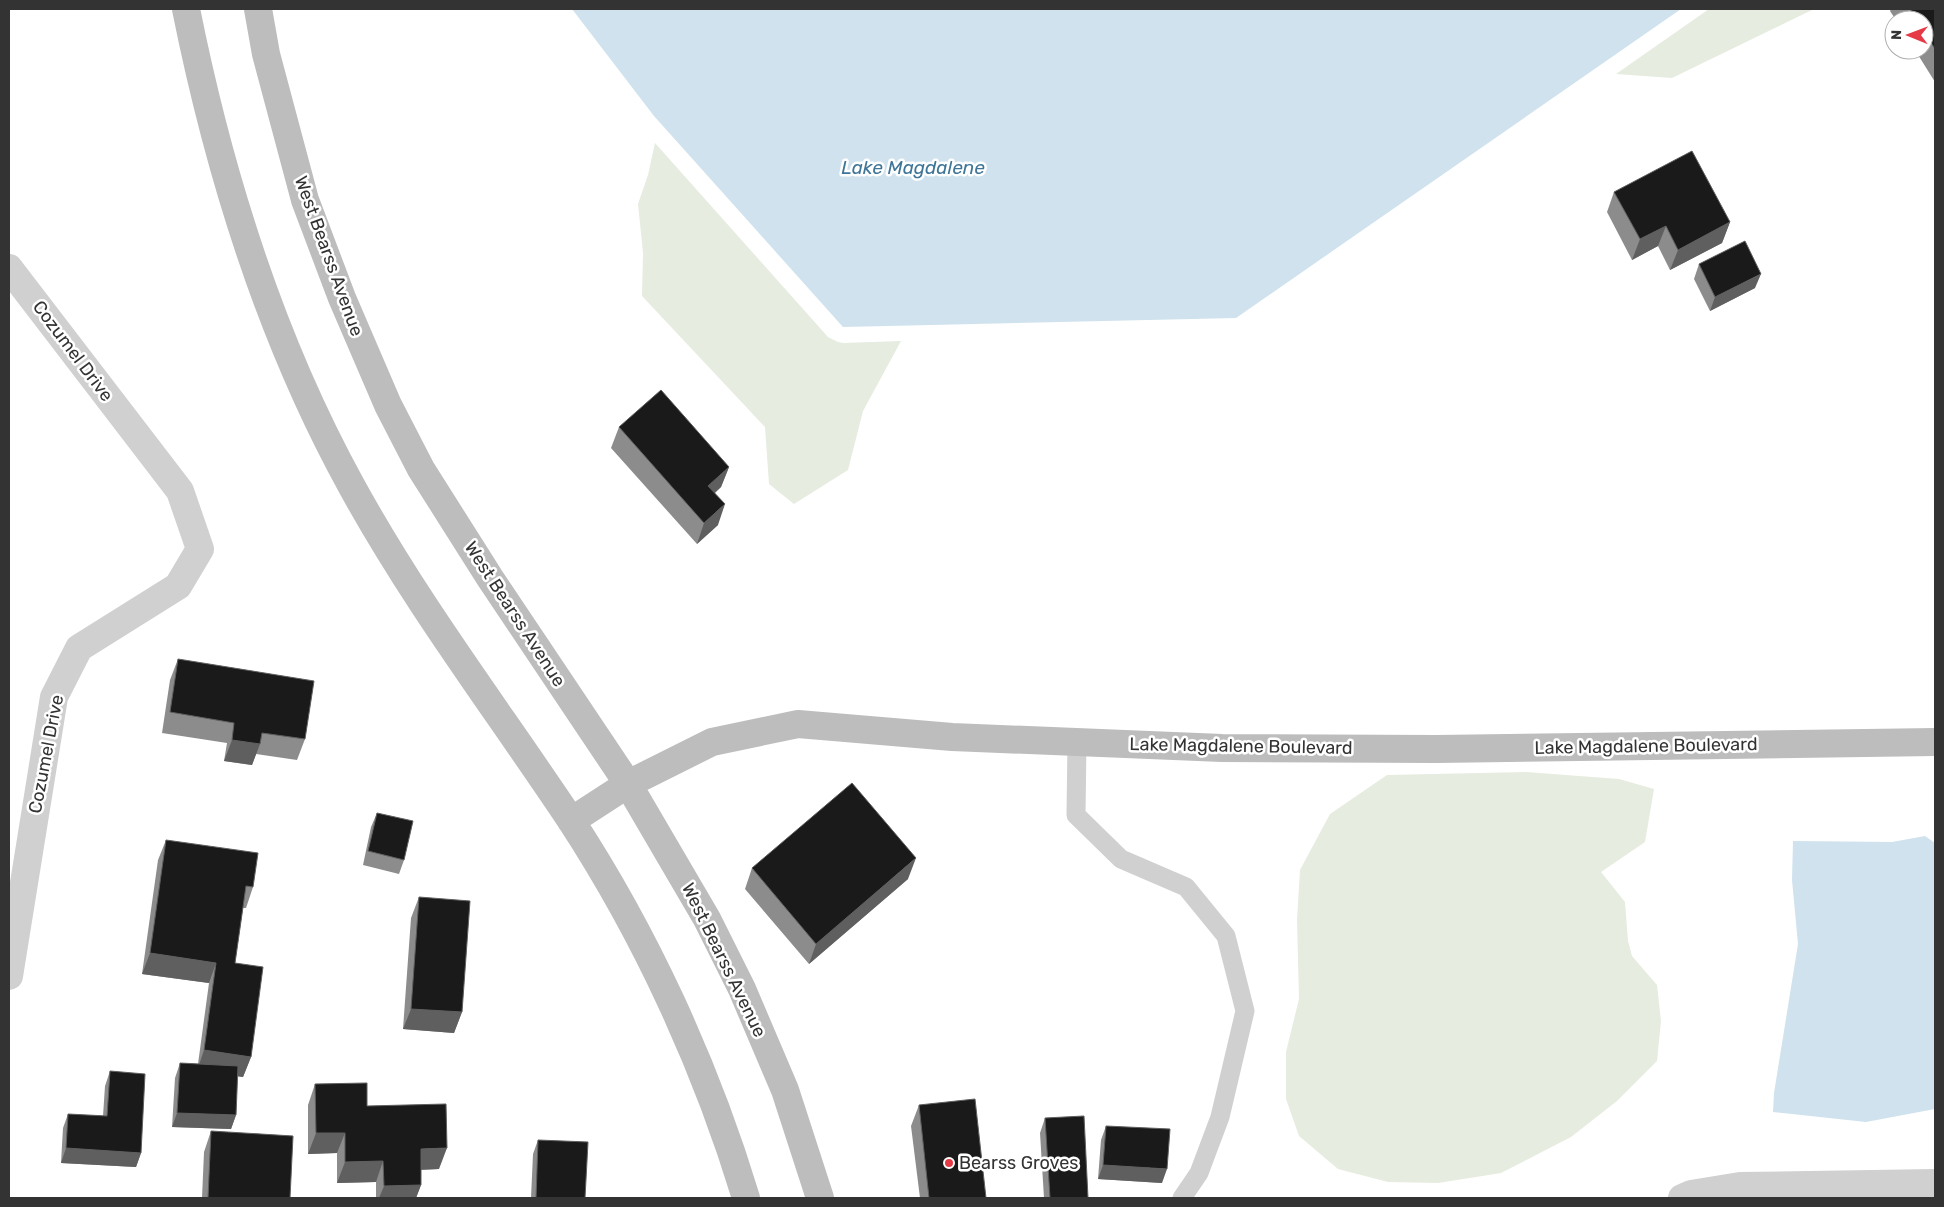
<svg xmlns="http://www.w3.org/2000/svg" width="1944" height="1207" font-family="Rubik,sans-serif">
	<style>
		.green { fill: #e6ecdf }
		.water { fill: #cfe2ee }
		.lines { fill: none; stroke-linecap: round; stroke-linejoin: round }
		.lane { stroke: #d0d0d0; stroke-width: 19 }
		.street { stroke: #d0d0d0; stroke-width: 28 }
		.secondary { stroke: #bdbdbd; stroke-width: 28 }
		.wall { fill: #8c8c8c }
		.shaded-wall { fill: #5f5f5f }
		.building { fill: #1a1a1a; stroke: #5f5f5f }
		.poi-dot { fill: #e63946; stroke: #fff; stroke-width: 2 }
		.labels { text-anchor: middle; stroke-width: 5; stroke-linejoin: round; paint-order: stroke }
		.street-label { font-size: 18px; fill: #333; stroke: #fff }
		.poi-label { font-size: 18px; fill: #333; stroke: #fff; text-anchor: start }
		.water-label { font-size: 19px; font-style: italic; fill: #3f7597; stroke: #fff }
	</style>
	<rect width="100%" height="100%" fill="#fff"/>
	<!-- green -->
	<path class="green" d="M1709,9H1814L1672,78L1616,74Z
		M655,143L828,337L838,342L843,343L901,341L863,411L848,470L794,504L769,484L765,427L642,296L643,253L638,204L648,175Z
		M1526,772L1619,779L1654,789L1645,842L1601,872L1625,902L1628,941L1632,956L1657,985L1661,1021L1657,1061L1617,1101L1571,1137L1501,1173L1438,1183L1388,1182L1338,1169L1299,1136L1286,1099V1052L1299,999L1297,920L1300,870L1330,814L1387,775Z"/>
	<!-- water -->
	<path class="water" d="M572,9H1681L1236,318L843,327L654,116Z
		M1925,836L1935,843V1109L1866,1122L1773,1112L1774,1093L1798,944L1792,880L1793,841L1892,842Z"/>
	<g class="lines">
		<!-- lane -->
		<path class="lane" d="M1077,742L1076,815L1121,859L1186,887L1226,936L1245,1011L1220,1117L1199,1173L1182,1198"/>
		<!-- street -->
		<path class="street" d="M9,268L180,491L200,549L178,586L79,648L54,697L9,976
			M1682,1198L1691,1194L1740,1186L1935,1183"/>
		<!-- secondary -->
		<path class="secondary" d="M186,9C219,173 270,338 351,485C415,602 496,708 570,819C646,935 706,1066 746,1198
			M258,9L266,54L305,200L342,298L388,405L421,469L490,578L628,784L707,919L742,989L785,1090L820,1198
			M571,821L628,784L712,742L798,724L952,737L1222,748L1436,749L1935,742"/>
	</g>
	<!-- wall -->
	<path class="wall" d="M1891,9H1935V82L1915,50H1924V20H1896L1890,11Z
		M1614,192L1730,222L1722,243L1670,270L1658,246L1632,260L1607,212Z
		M1699,264L1755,288L1710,311L1694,279Z
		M619,427L729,467L721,487L715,493L718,525L697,544L611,448Z
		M178,659L305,739L297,760L256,754L252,765L224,761L227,743L162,733L170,680Z
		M377,813L404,860L399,874L363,865L371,827Z
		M166,840L253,887L246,908H243L235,963L251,1057L243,1077L237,1076L236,1115L231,1129L172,1127L175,1078L180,1063L198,1064L209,983L142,974L158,860Z
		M752,868L908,879L809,964L745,889Z
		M419,897L462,1012L454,1033L403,1029L411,918Z
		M110,1071L141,1153L136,1167L61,1163L63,1128L68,1114L103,1116L105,1086Z
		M315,1084L367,1106L439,1169L421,1170V1185L416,1198H376V1182L337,1183V1153L308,1154V1105Z
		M919,1105L986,1198H920L911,1126Z
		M1045,1118L1088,1198H1044L1040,1133Z
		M1106,1126L1162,1183L1098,1179L1101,1140Z
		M211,1131L290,1198H202L204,1152Z
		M538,1140L585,1198H531L533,1154Z"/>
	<!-- shaded-wall -->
	<path class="shaded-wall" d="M1730,222L1722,243L1670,270L1678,250Z
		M1666,226L1658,246L1632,260L1640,239Z
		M1761,274L1755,288L1710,311L1715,297Z
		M729,467L721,487L700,506L708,486Z
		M725,504L718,525L697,544L704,523Z
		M232,740L260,744L252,765L224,761Z
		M916,858L908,879L809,964L816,944Z
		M150,953L216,963L209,983L142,974Z
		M411,1009L462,1012L454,1033L403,1029Z
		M204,1050L251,1057L243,1077L197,1071Z
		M177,1113L236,1115L231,1129L172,1127Z
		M316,1133H345L337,1153L308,1154Z
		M66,1148L141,1153L136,1167L61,1163Z
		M447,1148L439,1169L413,1170L421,1149Z
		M383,1161L376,1182L337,1183L345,1162Z
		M1103,1165L1167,1169L1162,1183L1098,1179Z
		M421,1185L416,1198H379L384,1186Z"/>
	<!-- building -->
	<path class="building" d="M1910,9H1935V49L1924,31V20H1917Z
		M1692,151L1730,222L1678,250L1666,226L1640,239L1614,192Z
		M1745,241L1761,274L1715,297L1699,264Z
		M661,390L729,467L708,486L725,504L704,523L619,427Z
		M178,659L314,681L305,739L262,733L260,744L232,740L234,723L170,712Z
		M852,783L916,858L816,944L752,868Z
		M377,813L413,821L404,860L368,851Z
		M166,840L258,853L253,887L246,886L235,963L263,967L251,1057L204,1050L216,963L150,953Z
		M419,897L470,901L462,1012L411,1009Z
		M180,1063L238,1066L236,1115L177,1113Z
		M110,1071L145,1074L141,1153L66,1148L68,1114L107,1116Z
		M367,1083V1106L446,1104L447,1148L421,1149V1185L384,1186L383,1161L345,1162V1133H316L315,1084Z
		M975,1099L986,1198H929L919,1105Z
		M1084,1116L1088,1198H1050L1045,1118Z
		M1106,1126L1170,1129L1167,1169L1103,1165Z
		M211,1131L293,1136L290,1198H208Z
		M538,1140L588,1142L585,1198H536Z"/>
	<!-- markers -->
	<circle class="poi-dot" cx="949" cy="1163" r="5"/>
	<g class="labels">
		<!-- street labels -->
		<g class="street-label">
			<text transform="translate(329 256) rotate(70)" y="6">West Bearss Avenue</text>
			<text transform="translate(73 351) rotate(53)" y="6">Cozumel Drive</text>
			<text transform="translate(515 614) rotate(57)" y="6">West Bearss Avenue</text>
			<text transform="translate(1241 746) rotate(1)" y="6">Lake Magdalene Boulevard</text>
			<text transform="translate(1646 746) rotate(-1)" y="6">Lake Magdalene Boulevard</text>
			<text transform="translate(46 754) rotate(-79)" y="6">Cozumel Drive</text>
			<text transform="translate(724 960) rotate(64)" y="6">West Bearss Avenue</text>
		</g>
		<!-- poi labels -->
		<g class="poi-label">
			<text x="959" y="1169">Bearss Groves</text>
		</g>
		<!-- water labels -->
		<g class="water-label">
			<text x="913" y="174">Lake Magdalene</text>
		</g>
	</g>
	<!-- border -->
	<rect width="1944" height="1207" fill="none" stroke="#333333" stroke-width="20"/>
	<!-- north arrow -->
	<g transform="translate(1909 35) rotate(271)"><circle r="24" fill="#ffffff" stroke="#adadad"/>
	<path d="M0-4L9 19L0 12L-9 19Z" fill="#e63946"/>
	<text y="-8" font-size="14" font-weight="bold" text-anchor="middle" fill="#333333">N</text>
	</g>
</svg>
